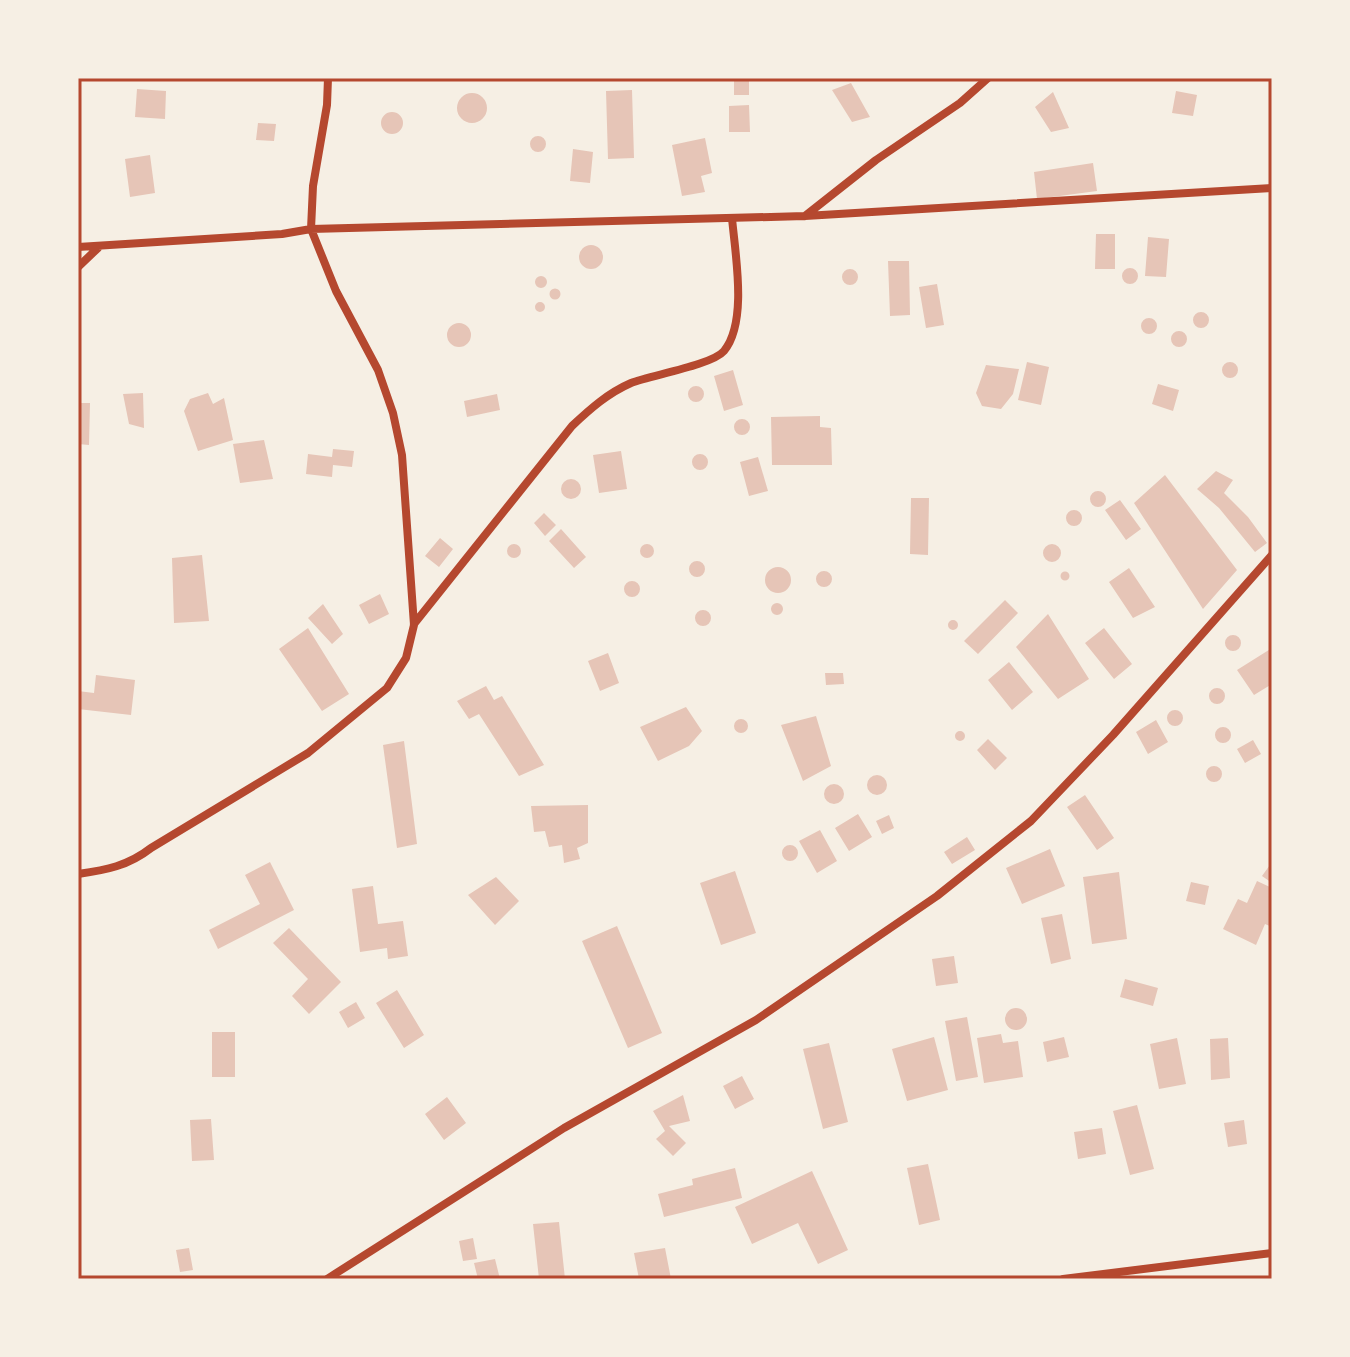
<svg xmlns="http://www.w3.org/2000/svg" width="1350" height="1357" font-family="Cabin,sans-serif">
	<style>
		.building { fill: #e6c5b7 }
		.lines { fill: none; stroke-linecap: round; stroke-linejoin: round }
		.minor { stroke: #b5482f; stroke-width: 8 }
		.neatline { fill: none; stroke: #b5482f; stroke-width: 3 }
	</style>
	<rect width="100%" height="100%" fill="#f6efe4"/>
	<!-- building -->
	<path class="building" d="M734,78H749V95H734Z
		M851,83L870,117L852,122L832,90Z
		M137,89L166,91L165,119L135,117Z
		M632,90L634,158L608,159L606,91Z
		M1176,91L1197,95L1193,116L1172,113Z
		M1053,92L1069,128L1051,132L1035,107Z
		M457 108a15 15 0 1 1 30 0a15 15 0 1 1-30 0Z
		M749,105L750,132H729V106Z
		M381 123a11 11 0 1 1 22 0a11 11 0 1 1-22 0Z
		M258,123L276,124L274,141L256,140Z
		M530 144a8 8 0 1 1 16 0a8 8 0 1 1-16 0Z
		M705,138L712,173L701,176L705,192L682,196L672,145Z
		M573,149L593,152L590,183L570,181Z
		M150,155L155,193L130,197L125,159Z
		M1093,163L1097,191L1037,199L1034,172Z
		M1096,234H1115V269H1095Z
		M1148,237L1169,239L1166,277L1145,276Z
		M579 257a12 12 0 1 1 24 0a12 12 0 1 1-24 0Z
		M888,261H909L910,315L890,316Z
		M1122 276a8 8 0 1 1 16 0a8 8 0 1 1-16 0Z
		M842 277a8 8 0 1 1 16 0a8 8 0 1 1-16 0Z
		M535 282a6 6 0 1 1 12 0a6 6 0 1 1-12 0Z
		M937,284L944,325L926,328L919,287Z
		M549.5 294a5.5 5.5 0 1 1 11 0a5.5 5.5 0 1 1-11 0Z
		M535 307a5 5 0 1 1 10 0a5 5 0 1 1-10 0Z
		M1193 320a8 8 0 1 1 16 0a8 8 0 1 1-16 0Z
		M1141 326a8 8 0 1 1 16 0a8 8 0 1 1-16 0Z
		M447 335a12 12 0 1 1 24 0a12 12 0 1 1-24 0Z
		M1171 339a8 8 0 1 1 16 0a8 8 0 1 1-16 0Z
		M1222 370a8 8 0 1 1 16 0a8 8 0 1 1-16 0Z
		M1027,362L1049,367L1041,405L1018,400Z
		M986,365L1019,369L1013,394L1001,409L982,406L976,393Z
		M733,370L743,405L724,411L714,376Z
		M1158,384L1179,390L1173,411L1152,404Z
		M688 394a8 8 0 1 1 16 0a8 8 0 1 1-16 0Z
		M143,393L144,428L129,424L123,394Z
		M208,393L213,404L224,398L233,440L198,451L184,411L190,399Z
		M497,394L500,410L467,417L464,401Z
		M78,403H90L89,445L78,444Z
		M820,416V427L831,428L832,465H772L771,417Z
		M734 427a8 8 0 1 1 16 0a8 8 0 1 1-16 0Z
		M264,440L273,479L240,483L233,444Z
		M333,449L354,451L352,467L333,465L332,477L306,474L308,454L332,457Z
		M621,451L627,489L599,493L593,455Z
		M692 462a8 8 0 1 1 16 0a8 8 0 1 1-16 0Z
		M758,457L768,491L749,496L740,462Z
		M1216,471L1233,480L1224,493L1248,517L1267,543L1255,552L1219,508L1197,489Z
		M1165,475L1237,570L1203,609L1134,503Z
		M561 489a10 10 0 1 1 20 0a10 10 0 1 1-20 0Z
		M1090 499a8 8 0 1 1 16 0a8 8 0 1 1-16 0Z
		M911,498H929L928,555L910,554Z
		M1120,500L1141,529L1126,540L1105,510Z
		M1066 518a8 8 0 1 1 16 0a8 8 0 1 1-16 0Z
		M544,513L556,525L545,536L534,523Z
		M561,529L586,557L574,568L549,541Z
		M440,538L453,549L439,567L425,556Z
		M640 551a7 7 0 1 1 14 0a7 7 0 1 1-14 0Z
		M507 551a7 7 0 1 1 14 0a7 7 0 1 1-14 0Z
		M1043 553a9 9 0 1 1 18 0a9 9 0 1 1-18 0Z
		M202,555L209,621L174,623L172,558Z
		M689 569a8 8 0 1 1 16 0a8 8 0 1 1-16 0Z
		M765 580a13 13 0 1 1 26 0a13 13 0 1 1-26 0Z
		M1129,568L1155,607L1133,618L1109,582Z
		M816 579a8 8 0 1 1 16 0a8 8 0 1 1-16 0Z
		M1060.5 576a4.5 4.5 0 1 1 9 0a4.5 4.5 0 1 1-9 0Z
		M624 589a8 8 0 1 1 16 0a8 8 0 1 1-16 0Z
		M380,594L389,614L369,624L359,605Z
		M1005,600L1018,613L978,654L964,641Z
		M771 609a6 6 0 1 1 12 0a6 6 0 1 1-12 0Z
		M323,604L343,634L332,644L308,618Z
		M695 618a8 8 0 1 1 16 0a8 8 0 1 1-16 0Z
		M1048,614L1089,679L1058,699L1016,647Z
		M948 625a5 5 0 1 1 10 0a5 5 0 1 1-10 0Z
		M308,628L349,694L322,711L279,649Z
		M1104,628L1132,664L1114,679L1085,643Z
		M1225 643a8 8 0 1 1 16 0a8 8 0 1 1-16 0Z
		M1272,648V684L1254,695L1237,670Z
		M608,653L619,683L600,691L588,661Z
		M1009,662L1033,692L1012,710L988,680Z
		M825,673H843L844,684L826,685Z
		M96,675L135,680L131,715L78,709V691L94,693Z
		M486,686L494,700L502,696L544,765L519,776L479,714L469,719L457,701Z
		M1209 696a8 8 0 1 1 16 0a8 8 0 1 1-16 0Z
		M686,707L702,731L689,746L658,761L640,727Z
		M1167 718a8 8 0 1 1 16 0a8 8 0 1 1-16 0Z
		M816,716L831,766L803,781L781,725Z
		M734 726a7 7 0 1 1 14 0a7 7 0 1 1-14 0Z
		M1156,720L1168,742L1148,754L1136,732Z
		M1215 735a8 8 0 1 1 16 0a8 8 0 1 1-16 0Z
		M955 736a5 5 0 1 1 10 0a5 5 0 1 1-10 0Z
		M988,739L1007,758L995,770L977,750Z
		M1253,740L1261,754L1245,763L1237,749Z
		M404,741L417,844L397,848L383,745Z
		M1206 774a8 8 0 1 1 16 0a8 8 0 1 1-16 0Z
		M867 785a10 10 0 1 1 20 0a10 10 0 1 1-20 0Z
		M824 794a10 10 0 1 1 20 0a10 10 0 1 1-20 0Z
		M1085,795L1114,838L1097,850L1067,807Z
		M588,805V843L577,848L580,859L564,863L562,845L549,847L545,831L534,832L531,806Z
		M858,814L872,837L849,851L835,828Z
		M889,815L894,828L882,834L876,821Z
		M820,830L837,861L817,873L799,841Z
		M967,837L975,850L952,864L944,852Z
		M782 853a8 8 0 1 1 16 0a8 8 0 1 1-16 0Z
		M1050,849L1065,886L1022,904L1006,868Z
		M270,862L294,910L218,949L209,930L260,904L245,875Z
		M1272,862V883L1262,876Z
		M735,871L756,933L721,945L700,883Z
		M1119,872L1127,939L1092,944L1083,877Z
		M496,877L519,901L495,925L468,895Z
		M1257,881L1272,888V927L1265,924L1256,945L1223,929L1238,899L1247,903Z
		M1191,882L1209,886L1205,905L1186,901Z
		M373,886L378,924L403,921L408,956L388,959L387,948L360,952L352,889Z
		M1062,914L1071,959L1051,964L1041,918Z
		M617,926L662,1033L628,1048L582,941Z
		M289,928L341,982L309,1014L292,996L308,979L273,943Z
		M954,956L958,983L936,986L932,959Z
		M1125,979L1158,988L1153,1006L1120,997Z
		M397,990L424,1035L404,1048L376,1003Z
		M356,1002L365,1018L348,1028L339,1012Z
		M1005 1019a11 11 0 1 1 22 0a11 11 0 1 1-22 0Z
		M967,1017L978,1077L956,1081L945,1021Z
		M212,1032H235V1077H212Z
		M1001,1034L1003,1043L1018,1041L1023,1077L984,1083L977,1038Z
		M934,1037L948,1090L907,1101L892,1049Z
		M1064,1037L1069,1057L1047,1062L1043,1042Z
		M1177,1038L1186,1084L1159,1089L1150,1044Z
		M1228,1038L1230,1078L1211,1080L1210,1039Z
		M829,1043L848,1122L823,1129L803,1049Z
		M742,1076L754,1099L735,1109L723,1086Z
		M683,1095L690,1121L669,1126L686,1143L673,1156L656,1139L665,1131L653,1111Z
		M447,1097L466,1123L444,1140L425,1114Z
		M1137,1105L1154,1169L1130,1175L1113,1111Z
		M211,1119L214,1160L192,1161L190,1120Z
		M1244,1120L1247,1144L1228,1147L1224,1123Z
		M1102,1128L1106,1154L1078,1159L1074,1132Z
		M928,1164L940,1220L919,1225L907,1168Z
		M735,1168L742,1198L664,1217L658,1194L693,1185L692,1179Z
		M812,1171L848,1250L818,1264L798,1223L752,1244L735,1207Z
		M559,1222L565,1279H539L533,1224Z
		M473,1238L477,1259L463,1261L459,1241Z
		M189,1248L193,1270L180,1272L176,1250Z
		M665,1248L671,1279H639L634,1253Z
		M495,1259L500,1279H478L474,1263Z"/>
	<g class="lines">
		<!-- minor -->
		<path class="minor" d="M805,216L876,160L960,103L988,78
			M78,247L282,234L311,229L805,216L1272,188
			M78,267L98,248
			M414,624L572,426C590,409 608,393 631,383C652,375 712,365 724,351C748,322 735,253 732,218
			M78,874C106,870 128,866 151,848L308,753L387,688L406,658L414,625L402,455L393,413L378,370L336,291L311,229L313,186L327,105L328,78
			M327,1279L564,1128L756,1020L937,896L1031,821L1113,735L1272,555
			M1063,1279L1272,1253"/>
	</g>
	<!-- border -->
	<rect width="1350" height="1357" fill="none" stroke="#f6efe4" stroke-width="160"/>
	<rect x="80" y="80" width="1190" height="1197" class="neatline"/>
</svg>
